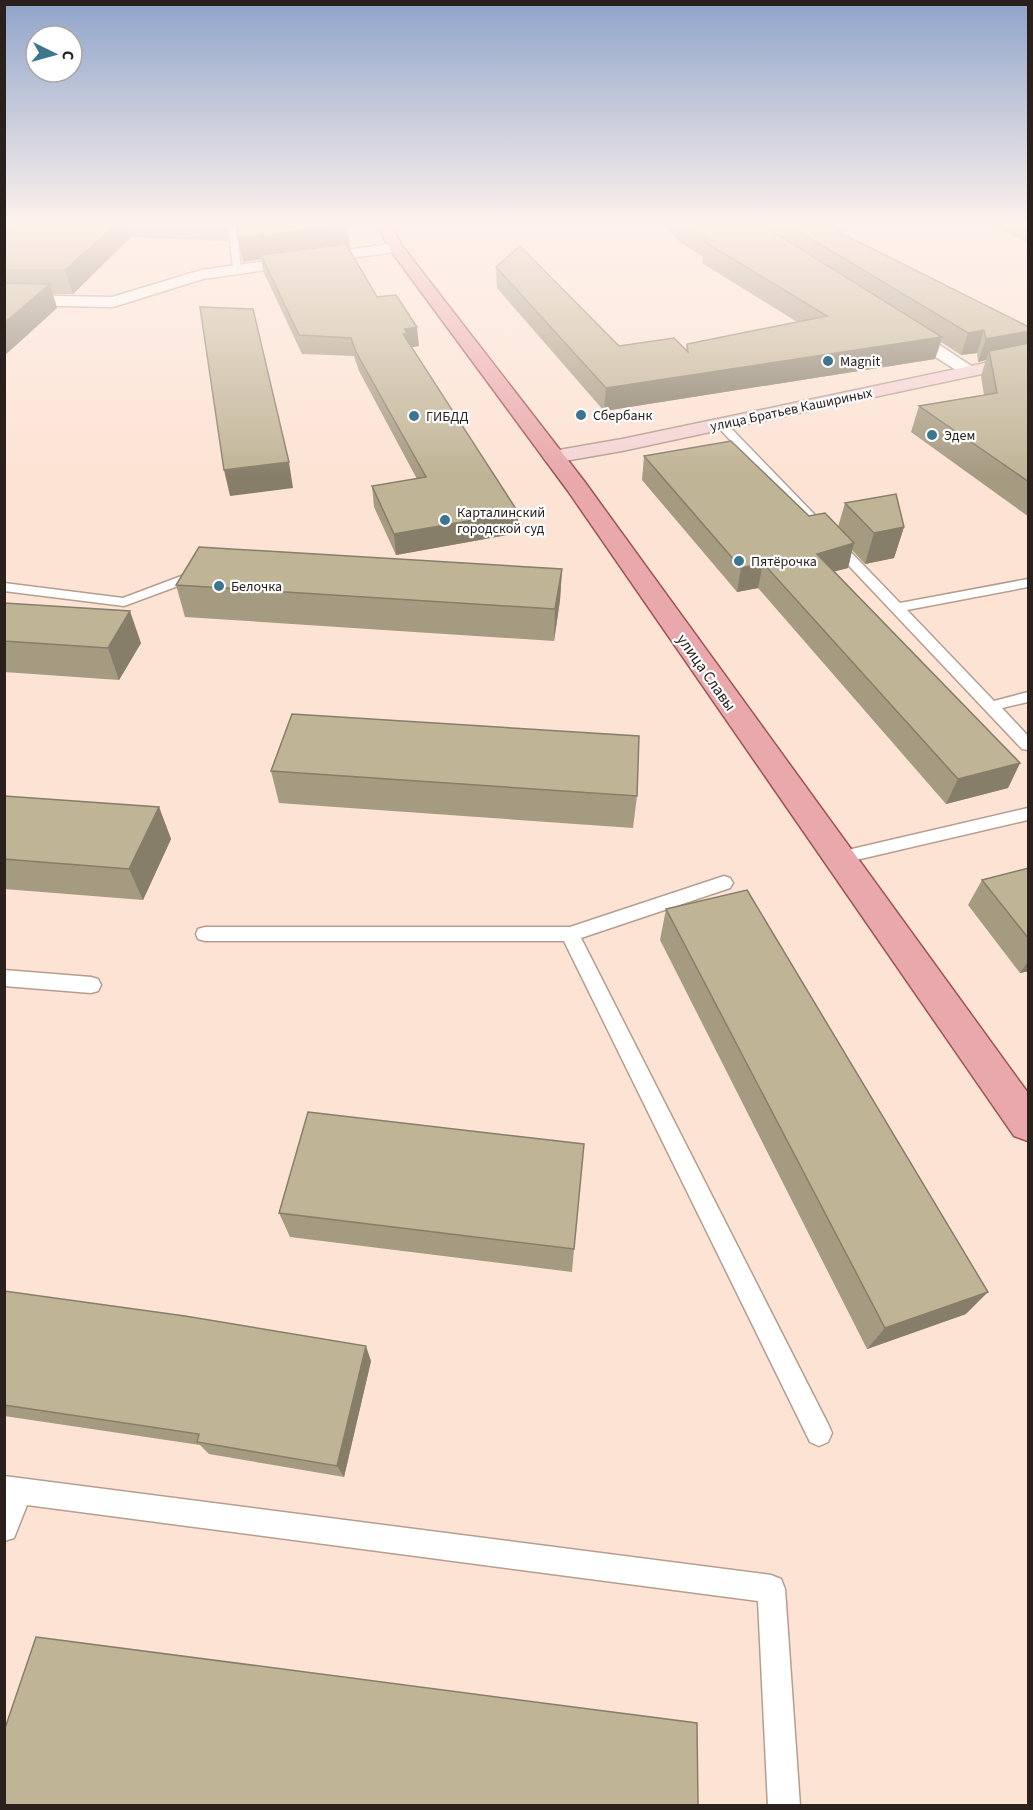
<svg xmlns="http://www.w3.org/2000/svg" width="1033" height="1810" font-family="'Source Sans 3',sans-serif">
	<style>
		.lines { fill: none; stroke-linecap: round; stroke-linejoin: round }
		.service-casing { stroke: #b59e8f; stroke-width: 3 }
		.minor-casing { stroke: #b59e8f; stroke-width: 3 }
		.secondary-casing { stroke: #b59e8f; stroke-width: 3 }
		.primary-casing { stroke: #9d5355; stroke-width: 3 }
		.service { fill: #fff; fill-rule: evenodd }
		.minor { fill: #fff; fill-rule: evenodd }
		.secondary { fill: #f4d4d5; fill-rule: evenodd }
		.primary { fill: #e9a8ab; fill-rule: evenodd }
		.wall { fill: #a59b81 }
		.shaded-wall { fill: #867e69 }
		.building { fill: #c0b496; stroke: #867e69; stroke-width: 1.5 }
		.poi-dot { fill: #3b758e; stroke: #fff; stroke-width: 2 }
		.labels { text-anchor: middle; stroke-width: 4.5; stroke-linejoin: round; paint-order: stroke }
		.far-poi-label { font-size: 14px; fill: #2a211c; stroke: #fff; text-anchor: start }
		.far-street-label { font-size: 14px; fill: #2a211c; stroke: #fff }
		.street-label { font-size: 16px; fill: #2a211c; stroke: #fff }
	</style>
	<rect width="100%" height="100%" fill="#fce3d4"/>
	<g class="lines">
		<defs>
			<path id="service" d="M228,223H236L241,269L237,272L233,269Z
				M720,420L724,421L900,603L1028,579V587L907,610L994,701L1028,692V702L1002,708L1028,736V750L1022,749L716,425L715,423Z
				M200,569L207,573L205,576L124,606L4,591V583L123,598Z
				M1028,808V820L839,864L833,863L830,858L833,853L839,852Z
				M724,876L730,878L733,883L730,888L581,938L828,1424L832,1433L828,1442L819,1446L810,1442L564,941H205L198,939L196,934L198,929L205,927H570Z
				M4,970L91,977L98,979L101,985L98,991L91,993L4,986Z
				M4,1476L771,1575L781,1579L785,1589L800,1806H768L758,1601L27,1505L14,1538L4,1541Z"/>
			<path id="minor" d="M396,243L404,248L401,251L203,279L113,307L4,305V295L112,297L201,270Z
				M900,322L906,323L979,371L976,375H964L894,331L891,327L894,323Z"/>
			<path id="secondary" d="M1028,354V364L622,451L553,463L546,461L543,457L546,453L553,451L622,439Z"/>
			<path id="primary" d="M376,223H390L403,247L584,481L1028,1093V1141L1014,1136L568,491L391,251Z"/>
		</defs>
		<!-- service casing -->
		<use href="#service" class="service-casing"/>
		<!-- minor casing -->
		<use href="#minor" class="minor-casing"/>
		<!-- secondary casing -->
		<use href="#secondary" class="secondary-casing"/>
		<!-- primary casing -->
		<use href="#primary" class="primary-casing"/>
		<!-- service -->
		<use href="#service" class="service"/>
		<!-- minor -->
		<use href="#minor" class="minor"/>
		<!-- secondary -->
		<use href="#secondary" class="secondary"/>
		<!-- primary -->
		<use href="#primary" class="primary"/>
	</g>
	<!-- wall -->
	<path class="wall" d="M4,223H226L228,241L131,237L73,294H53L57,308L4,356Z
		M237,223L350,246H347L377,297L419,346L411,347L518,512V533L396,555L374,507L372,486L417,479L359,371L354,356L302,354L264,273L261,259L243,262Z
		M657,223H828L841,233L1029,327V517L911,432L919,406L984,395L981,376L986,360L978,362L977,353L961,355L941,342L935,359L604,411L497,288L496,267L619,346L686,350L687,344L797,322L702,263L703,257L674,238V234Z
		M987,223H1029V243Z
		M644,456L838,527L845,503L904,527L894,558L865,564L852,550L848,568L834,571L1020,763L1008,788L946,804L758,588L737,592L642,480Z
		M562,569L560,600L554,641L185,617L176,585Z
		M4,603L141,643L119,680L4,672Z
		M271,771L637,796L633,828L279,803Z
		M4,796L159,807L171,839L143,900L4,889Z
		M1029,868V971L1020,973L968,905L982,880Z
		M666,909L966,1314L867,1349L660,940Z
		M279,1213L574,1249L572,1272L290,1237Z
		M4,1291L371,1361L344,1477L209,1454L200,1445L4,1416Z"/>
	<!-- shaded-wall -->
	<path class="shaded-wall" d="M117,223H127L131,237L73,294L65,270Z
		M224,223H226L228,241Z
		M348,223L350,246L262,259L261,255V259L243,262L238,239Z
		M50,284L57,308L4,356V323Z
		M417,327L419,346L408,348L403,334L405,329Z
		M984,330L977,353L961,355L968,333Z
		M1029,331V344L989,351L986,360L978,362L986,339Z
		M942,337L935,359L604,411L606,388Z
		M289,462L293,488L230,496L224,470Z
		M518,512V533L396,555L394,534Z
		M904,527L894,558L865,564L874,533Z
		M854,543L848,568L810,578L817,554Z
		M763,563L758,588L737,592L741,568Z
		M562,569L560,600L554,641L555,609Z
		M130,611L141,643L119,680L108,648Z
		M1020,763L1008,788L946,804L958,779Z
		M159,807L171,839L143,900L129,869Z
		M1029,960V971L1020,973Z
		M988,1292L966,1314L867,1349L885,1328Z
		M366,1346L371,1361L344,1477L337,1466Z"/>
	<!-- building -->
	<path class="building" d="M17,223H117L65,270H4V232Z
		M237,223H348L238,239Z
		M683,223H759L942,337L606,388L496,267L520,246L619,346L674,338L688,352L687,344L827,316L705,242L713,241Z
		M785,223H828L842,230L837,231L1029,327V331L986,339L984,330L968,333Z
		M1014,223H1029V229Z
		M346,244L377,297L396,295L417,327L405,329L407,333L403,334L518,512L394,534L372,486L426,477L356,352L351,338L299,335L261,255Z
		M4,283L50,284L4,323Z
		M200,307L253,309L289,462L224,470Z
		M1029,343V482L919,406L997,393L989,351Z
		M731,441L809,516L825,513L854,543L817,554L1020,763L958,779L763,563L741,568L644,456Z
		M896,494L904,527L874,533L845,503Z
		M199,547L562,569L555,609L176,585Z
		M4,603L130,611L108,648L4,641Z
		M292,714L639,736L637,796L271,771Z
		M4,796L159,807L129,869L4,859Z
		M1029,868V939L982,880Z
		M747,890L988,1292L885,1328L666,909Z
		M308,1112L584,1144L574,1249L279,1213Z
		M4,1291L185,1316L366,1346L337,1466L197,1442L199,1434L4,1405Z
		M36,1637L697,1723L698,1806H4V1731Z"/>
	<!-- sky -->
	<linearGradient id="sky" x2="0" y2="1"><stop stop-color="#8fa4ca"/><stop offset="0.47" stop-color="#fef2ec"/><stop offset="1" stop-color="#fef2ec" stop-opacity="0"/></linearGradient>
	<rect width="1033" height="476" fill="url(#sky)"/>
	<!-- markers -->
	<g class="poi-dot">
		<circle cx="828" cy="361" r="6"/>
		<circle cx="581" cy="415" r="6"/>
		<circle cx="414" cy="416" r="6"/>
		<circle cx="932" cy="435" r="6"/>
		<circle cx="445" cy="520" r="6"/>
		<circle cx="739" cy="561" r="6"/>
		<circle cx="219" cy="586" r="6"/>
	</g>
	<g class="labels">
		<!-- far-poi labels -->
		<g class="far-poi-label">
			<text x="840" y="366">Magnit</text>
			<text x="593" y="420">Сбербанк</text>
			<text x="426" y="421">ГИБДД</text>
			<text x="944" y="440">Эдем</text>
			<text x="457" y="517">Карталинский<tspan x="457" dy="16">городской суд</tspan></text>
			<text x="751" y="566">Пятёрочка</text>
			<text x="231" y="591">Белочка</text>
		</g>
		<!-- far-street labels -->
		<g class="far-street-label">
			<text transform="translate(791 409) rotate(-12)" y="5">улица Братьев Кашириных</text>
		</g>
		<!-- street labels -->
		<g class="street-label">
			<text transform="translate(707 672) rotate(55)" y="6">улица Славы</text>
		</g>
	</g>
	<!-- border -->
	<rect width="1033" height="1810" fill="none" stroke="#2a211c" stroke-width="12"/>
	<!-- north arrow -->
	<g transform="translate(54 54) rotate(95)"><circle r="28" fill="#ffffff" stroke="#aaa6a4" stroke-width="1.5"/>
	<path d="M0-4.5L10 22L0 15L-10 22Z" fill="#3b758e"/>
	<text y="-9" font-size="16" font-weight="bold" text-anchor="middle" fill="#2a211c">С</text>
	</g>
</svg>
